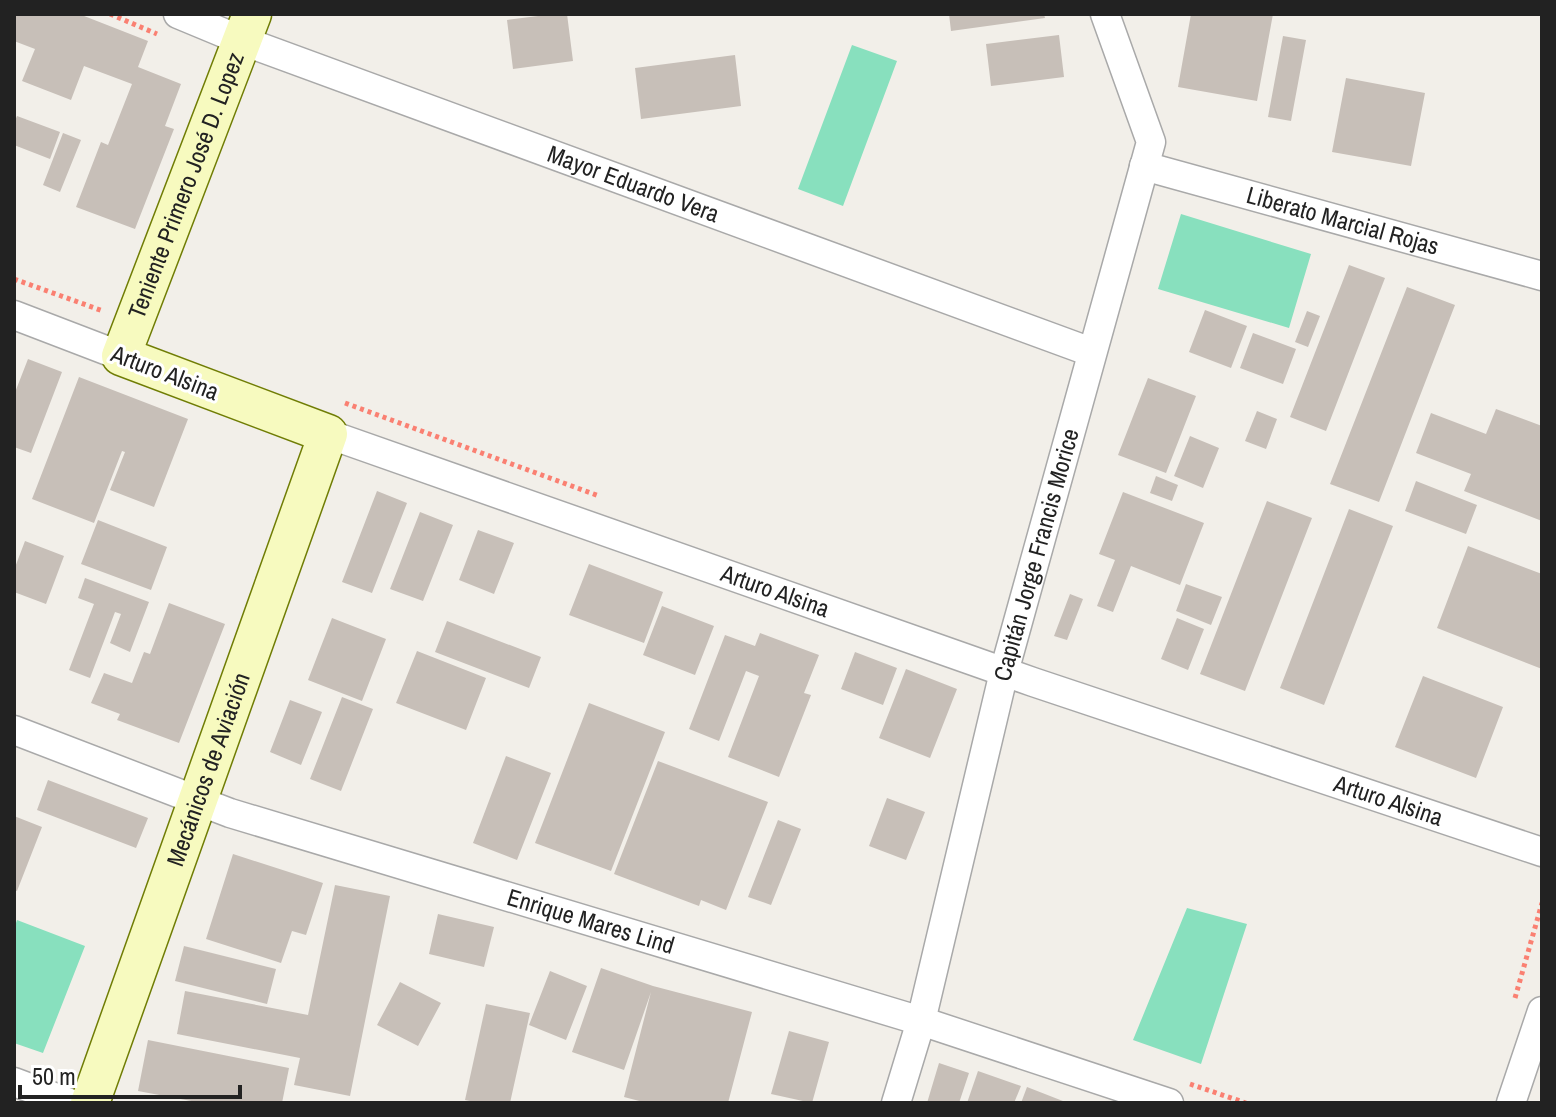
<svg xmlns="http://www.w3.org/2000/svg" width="1556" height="1117" font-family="'Archivo Narrow',sans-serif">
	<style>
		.pitch { fill: #88e0be }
		.building { fill: #c7bfb8 }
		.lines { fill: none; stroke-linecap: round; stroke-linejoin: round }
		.street-casing { stroke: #a9a9a9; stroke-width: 31 }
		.secondary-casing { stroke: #707d05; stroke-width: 41 }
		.path { stroke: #fa8072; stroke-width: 5; stroke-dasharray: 4 4; stroke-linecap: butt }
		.street { stroke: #fff; stroke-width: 28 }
		.secondary { stroke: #f7fabf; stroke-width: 38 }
		.labels { text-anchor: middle; stroke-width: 6; stroke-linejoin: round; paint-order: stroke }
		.street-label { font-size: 24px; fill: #222; stroke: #fff }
	</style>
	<rect width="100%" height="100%" fill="#f2efe9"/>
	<!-- pitch -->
	<path class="pitch" d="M852,45L897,61L843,206L798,189Z
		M1181,214L1311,254L1289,328L1158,289Z
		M1187,908L1247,924L1201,1064L1133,1040Z
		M17,920L85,946L43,1053L14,1043V929Z"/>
	<!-- building -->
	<path class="building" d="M14,14H79L148,41L138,67L181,84L165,126L174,129L135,229L76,207L101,142L108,145L132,84L84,66L71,100L22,81L35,49L14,41Z
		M554,14H567L573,61L513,69L507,20Z
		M949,14H1044L1045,18L951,31Z
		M1191,14H1273L1257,101L1178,87Z
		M1059,35L1064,77L991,86L986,44Z
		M1283,36L1306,40L1291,121L1268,117Z
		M735,55L741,106L641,119L635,68Z
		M1346,78L1425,93L1411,166L1332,152Z
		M17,116L60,132L50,159L14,145V123Z
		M63,133L81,140L60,192L43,185Z
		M1349,265L1385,278L1326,431L1290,417Z
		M1407,287L1455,305L1379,502L1330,484Z
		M1205,310L1247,326L1231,368L1189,352Z
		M1307,311L1320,316L1308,347L1295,342Z
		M1253,333L1296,349L1283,384L1240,368Z
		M28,359L62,372L31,453L14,447V395Z
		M79,377L188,419L154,507L110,490L125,452L122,451L94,523L32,499Z
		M1148,378L1196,396L1166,473L1118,455Z
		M1496,409L1542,426V521L1464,491L1471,474L1416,453L1431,413L1486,434Z
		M1257,411L1277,419L1266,449L1245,441Z
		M1190,436L1219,448L1203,488L1174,476Z
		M1156,476L1178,485L1172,501L1150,493Z
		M1416,481L1477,505L1466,534L1405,511Z
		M377,491L407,503L372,593L342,582Z
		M1123,492L1204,523L1180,585L1131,566L1113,612L1097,606L1115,560L1099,554Z
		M1267,501L1312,518L1245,691L1200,674Z
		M1349,509L1393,526L1324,705L1280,688Z
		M420,512L453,525L423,601L390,589Z
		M98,520L167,547L151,590L81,564Z
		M478,530L514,543L494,594L459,580Z
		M25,541L64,556L46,604L14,592V570Z
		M1468,546L1542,574V669L1437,628Z
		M589,564L663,592L644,643L569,615Z
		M85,578L149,602L130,652L110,643L121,614L115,612L90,678L69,670L94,604L78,598Z
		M1186,584L1222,597L1211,625L1176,611Z
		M1070,594L1083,599L1067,640L1054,636Z
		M169,603L225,624L179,743L117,720L120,714L91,703L104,673L132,683L144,652L150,654Z
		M662,606L714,626L695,675L643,655Z
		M332,618L386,639L362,701L308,680Z
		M1177,618L1204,629L1188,670L1161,659Z
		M447,621L541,657L529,688L435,652Z
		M760,633L819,655L804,693L811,695L779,777L728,757L759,676L746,671L719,741L689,729L725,635L755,646Z
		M417,651L486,678L466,730L396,703Z
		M855,652L897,668L883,705L841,689Z
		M906,669L957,689L930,758L879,738Z
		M1423,676L1503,707L1476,778L1395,747Z
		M342,697L373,709L341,791L310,779Z
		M290,700L322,712L301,765L270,752Z
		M589,703L665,732L611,871L535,843Z
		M506,756L551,773L517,860L473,843Z
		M658,761L768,802L726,910L701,900L699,906L614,874Z
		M48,780L148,818L136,848L37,810Z
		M887,798L925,812L906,860L869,846Z
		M14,816L42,827L17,891L14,890Z
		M778,820L801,829L771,905L748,897Z
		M233,854L323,883L306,935L292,931L281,963L206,939Z
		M335,885L390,896L350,1096L294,1085L300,1058L177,1034L185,991L308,1015Z
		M438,914L494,927L484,967L429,954Z
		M184,946L276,969L267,1004L175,981Z
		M601,968L653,986L752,1012L728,1103H647L624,1097L651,992L624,1070L572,1052Z
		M550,971L587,986L566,1040L529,1025Z
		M400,982L441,1003L418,1046L377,1025Z
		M486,1004L530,1013L510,1103H480L465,1100Z
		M789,1031L829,1042L812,1103L771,1094Z
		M148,1040L289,1068L282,1103H202L138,1091Z
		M939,1063L969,1073L959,1103H927Z
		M978,1071L1021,1086L1014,1103H967Z
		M1027,1087L1068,1103H1021Z"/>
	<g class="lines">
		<defs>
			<g id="street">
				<path id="s1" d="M178,14L243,41L1091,352"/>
				<path id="s2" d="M1144,166L1542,276"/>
				<path d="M14,315L121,356"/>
				<path id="s3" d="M328,434L1033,682L1542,852"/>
				<path id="s4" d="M14,730L230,813L921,1021L1169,1103"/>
				<path d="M14,1082L70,1103"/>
				<path id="s5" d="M896,1103L921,1021L1004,672L1151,142L1105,14"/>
				<path d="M1511,1103L1542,1011"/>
			</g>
			<g id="secondary">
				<path id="s6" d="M90,1103L328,434L121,356L252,14"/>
			</g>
		</defs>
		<!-- street casing -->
		<use href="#street" class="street-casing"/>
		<!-- secondary casing -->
		<use href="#secondary" class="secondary-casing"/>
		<!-- path -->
		<path class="path" d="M110,14L157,34
			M14,279L103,311
			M345,403L599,496
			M1515,998L1542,903
			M1190,1084L1246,1103"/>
		<!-- street -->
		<use href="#street" class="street"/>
		<!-- secondary -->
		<use href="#secondary" class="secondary"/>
	</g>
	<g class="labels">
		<!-- street labels -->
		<g class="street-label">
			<text dy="8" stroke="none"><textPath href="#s1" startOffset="486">Mayor Eduardo Vera</textPath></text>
			<text dy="8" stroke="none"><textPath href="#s6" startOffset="1114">Teniente Primero José D. Lopez</textPath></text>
			<text dy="8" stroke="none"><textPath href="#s2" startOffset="206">Liberato Marcial Rojas</textPath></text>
			<text transform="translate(165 373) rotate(21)" y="8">Arturo Alsina</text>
			<text dy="8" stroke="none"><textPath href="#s5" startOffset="566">Capitán Jorge Francis Morice</textPath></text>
			<text dy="8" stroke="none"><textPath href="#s3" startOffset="474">Arturo Alsina</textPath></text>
			<text dy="8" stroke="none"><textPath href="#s6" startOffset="354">Mecánicos de Aviación</textPath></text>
			<text dy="8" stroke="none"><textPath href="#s3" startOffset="1122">Arturo Alsina</textPath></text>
			<text dy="8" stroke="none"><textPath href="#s4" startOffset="608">Enrique Mares Lind</textPath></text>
		</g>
	</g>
	<!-- border -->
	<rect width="1556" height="1117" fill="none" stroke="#222222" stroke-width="32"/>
	<!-- scale -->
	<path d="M20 1085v12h220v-12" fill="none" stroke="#222222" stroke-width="4"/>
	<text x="32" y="1085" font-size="24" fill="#222222" stroke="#ffffff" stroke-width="6" paint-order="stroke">50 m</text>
</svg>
